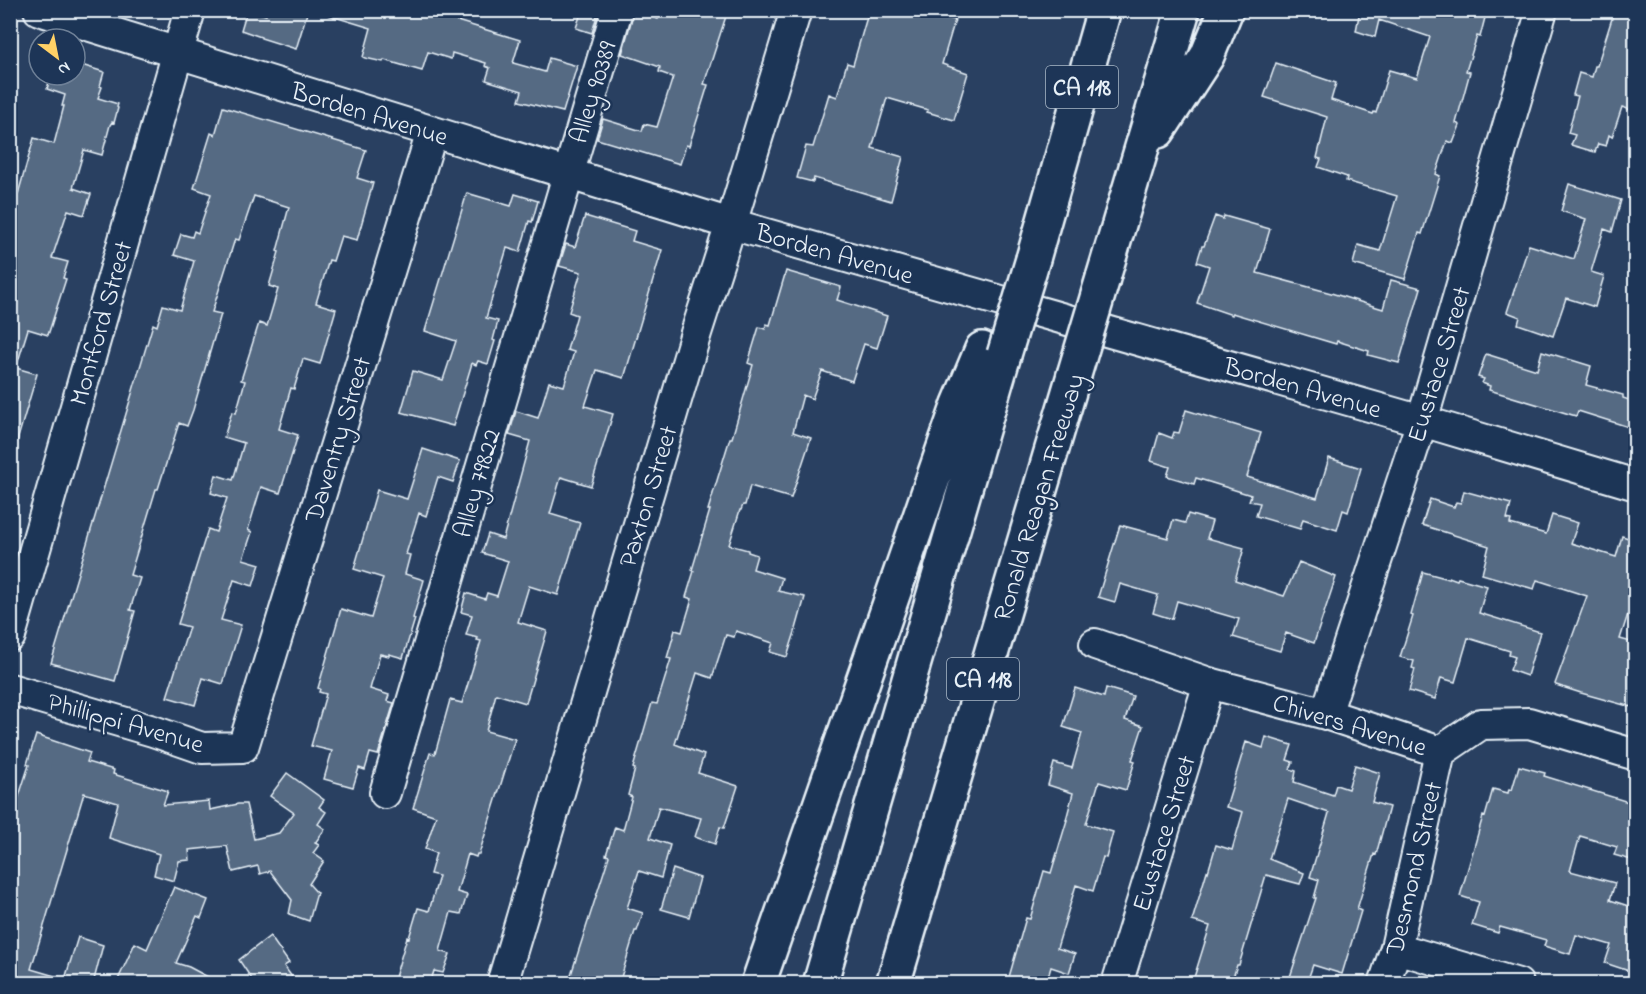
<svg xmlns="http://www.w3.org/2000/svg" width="1646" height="994" font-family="'Indie Flower',sans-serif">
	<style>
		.building { fill: #556a83; stroke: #e8f1f8; stroke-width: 1.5 }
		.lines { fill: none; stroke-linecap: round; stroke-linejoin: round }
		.minor-casing { stroke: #e8f1f8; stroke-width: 34 }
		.highway-casing { stroke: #e8f1f8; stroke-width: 38 }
		.minor { stroke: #1d3557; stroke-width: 30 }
		.highway { stroke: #1d3557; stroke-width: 33 }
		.highway-bridge-casing { stroke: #e8f1f8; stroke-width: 38; stroke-linecap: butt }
		.highway-bridge { stroke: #1d3557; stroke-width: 33 }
		.labels { text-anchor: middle; stroke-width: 5; stroke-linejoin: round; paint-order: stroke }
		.shield { fill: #1d3557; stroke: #abb9c8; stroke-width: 1.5 }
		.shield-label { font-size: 24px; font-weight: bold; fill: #e8f1f8 }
		.street-label { font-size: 26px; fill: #e8f1f8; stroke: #1d3557 }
	</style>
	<rect width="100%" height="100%" fill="#294061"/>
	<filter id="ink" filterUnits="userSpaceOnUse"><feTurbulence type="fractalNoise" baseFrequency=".0167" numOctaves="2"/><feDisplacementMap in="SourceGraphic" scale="12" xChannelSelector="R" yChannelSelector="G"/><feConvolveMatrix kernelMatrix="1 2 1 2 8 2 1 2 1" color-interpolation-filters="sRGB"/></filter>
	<g filter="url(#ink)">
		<!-- building -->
		<path class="building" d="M247,10L266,15L267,10H308L296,49L261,38V37L241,30Z
			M329,10H410L434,18L436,10H460L457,21L520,40L513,63L545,72L549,58L577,66L563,112L519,101L522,91L486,80L490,68L485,66L486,63L452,53L451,59L428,52L422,71L384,60L383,62L365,58L363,57L371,28L328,15Z
			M582,10L598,12L592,33L576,28Z
			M660,10H728L704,84L708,85L689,146L686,145L680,164L597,139L603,119L642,131L644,124L657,127L673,77L659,72L660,67L622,54L634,11L658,19Z
			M869,10H925L955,20L942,64L968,73L954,120L927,112L928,110L887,98L872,148L903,157L891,201L814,178L813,182L797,178L806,146L813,147L829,94L837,97L847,63L853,65Z
			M1360,10H1487L1480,37L1477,36L1466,71L1470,72L1456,123L1460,125L1453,143L1447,141L1436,174L1440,176L1422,234L1419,233L1405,279L1353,264L1358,245L1380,251L1397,196L1346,181L1347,177L1318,167L1321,159L1317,158L1327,117L1264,97L1276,63L1336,83L1331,100L1373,114L1374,112L1376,113L1389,70L1417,78L1430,37L1379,20L1375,37L1356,31Z
			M1614,12L1635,18V95L1631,110L1622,107L1612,137L1609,135L1606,146L1598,144L1595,152L1571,145L1575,135L1568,133L1578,96L1573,95L1579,73L1592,77L1595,66H1597Z
			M75,63L104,72L100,86L102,87L98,98L118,104L117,107L118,108L114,123L112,122L110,125L102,155L84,150L73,188L91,194L84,215L68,210L52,258L68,262L63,278L66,279L48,335L28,329L16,368L37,374L15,448L10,447V191L18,194L34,138L54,144L64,106H62L65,95L47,89L51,75H75Z
			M223,107L366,150L357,178L373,183L357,240L341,236L333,261L329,260L316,303L336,309L320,364L303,359L294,389L291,388L279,429L298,435L280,493L261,487L248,530L252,532L243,559L260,564L253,586L234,580L221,620L241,625L223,684L203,678L195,705L167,697L189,627L178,624L208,529L216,532L227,498L211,493L216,475L233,480L244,443L224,437L232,412L236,413L245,381L241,380L259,323L267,326L278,289L269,286L279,252L277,251L289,207L254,196L239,240L235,239L212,312L221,314L193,410L187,426L179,423L158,489H156L130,575L140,578L130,610L135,611L115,681L51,663L153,324L157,326L163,305L180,310L194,261L174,255L181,234L192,237L194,231L198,233L211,194L194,188L211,133L215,135Z
			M1569,184L1621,200L1612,232L1604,229L1591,272L1604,276L1595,307L1566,298L1553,336L1518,324L1520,317L1507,312L1529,245L1574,259L1586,219L1561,211Z
			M467,193L511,206L515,194L538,201L532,222L529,221L520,252L507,248L486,318L498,321L493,340L495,341L488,364L478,361L476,365L472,363L453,426L401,412L413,371L443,380L456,341L425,331Z
			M585,216L635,231L632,241L662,250L624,378L597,370L585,406L613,414L591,486L561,477L550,514L580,523L558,595L529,586L518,622L547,631L526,703L496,694L486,731L515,739L479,854H477L476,857L468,854L457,892L467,895L461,914L451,912L440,951L450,954L443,973L434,971L430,984H393L407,937L409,938L418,908L429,911L439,876L430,874L436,853L425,849L436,816L413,808L430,753L435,754L450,700L462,703L481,641L477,640L478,638L466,635L472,615L461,612L466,593L485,599L487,593L497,596L508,561L482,553L488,534L503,539L530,441L509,435L516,411L538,418L549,382L564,386L574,352L567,350L577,315L569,312L581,272L559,266L566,244L575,247Z
			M1215,216L1223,219L1224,216L1270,229L1257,273L1331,293L1383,309L1391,280L1421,288L1399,363L1368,355L1369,351L1337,341L1336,344L1232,313V315L1197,303L1209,266L1197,262L1202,246H1204Z
			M786,271L841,287L837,300L887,316L877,348L864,344L852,381L822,371L812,399L803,395L793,432L811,438L791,498L750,486L745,505H743L741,510H740L729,545L748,550V552L757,555L753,569L782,578L778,591L805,597L796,629L787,657L770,652L773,643L736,631L734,637L726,635L712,678L697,673L675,744L704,755L698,773L738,786L724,828L720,827L715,844L695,837L701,818L659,807L650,838L670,845L661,878L639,871L627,908L643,913L637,931H635L619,984H568L609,856L606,855L615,827L623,830L632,797L628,795L635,769L633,768L652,703L657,704L671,659L667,658L675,630L682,632L692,599L686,597L694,571L692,570L710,510H708L730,438H732L753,365L748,363L759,327L765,329L766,324L770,325Z
			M1542,351L1591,366L1586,385L1623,395V398L1635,402V429L1578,411L1576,416L1489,390L1490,386L1482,383L1484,379L1478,377L1486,354L1537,370Z
			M1186,410L1261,433L1247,477L1317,498L1329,458L1361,468L1348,512L1343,510L1337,530L1303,519L1300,529L1256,516L1260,503L1249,501L1251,495L1196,478L1194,484L1167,476L1170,467L1151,461L1159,433L1172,438L1174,432L1179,433Z
			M423,449L460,461L453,482L438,477L426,516L419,513L406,554L410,555L405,574L424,580L413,618L415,619L403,658L389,654V656L380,654L370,689L389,695L387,701L394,703L378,755L370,753L365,770L359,768L353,787L324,779L332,751L311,746L326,694L319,692L320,689L318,688L341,609L371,618L383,578L354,569L377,490L407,499Z
			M1464,491L1511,504L1507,519L1511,520L1510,524L1546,534L1552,515L1578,523L1571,543L1616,557L1622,536L1635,540V606L1631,605L1620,639L1635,643V708L1581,693L1556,685L1555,684L1587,596L1537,580L1534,589L1482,574L1489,546L1422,525L1430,499L1454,507L1456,502L1461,503Z
			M1188,514L1212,521L1207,538L1244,548L1235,580L1284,596L1299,562L1336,577L1314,643L1286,633L1280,651L1233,637L1239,619L1177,601L1172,619L1153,613L1158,595L1120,584L1115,602L1098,597L1120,525L1168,538L1173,520L1185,523Z
			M1423,572L1449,579V577L1457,580L1458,578L1487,586L1479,613L1540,632L1527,676L1510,670L1515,657L1509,655L1510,651L1468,638L1455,682L1441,678L1435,699L1409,691L1415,669L1412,668L1414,661L1400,657L1413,616L1411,615Z
			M1075,688L1104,697L1106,688L1133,696L1125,720L1143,726L1132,760L1135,761L1126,790L1099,782L1086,824L1113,832L1106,858L1103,857L1093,891L1076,885L1057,948L1075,954L1069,973L1051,967L1046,984H1007L1026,918L1030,919L1044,871L1051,873L1067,820H1066L1073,793L1048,785L1054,763L1072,768L1082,733L1063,727Z
			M36,735L90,753L87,762L114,770L113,774L168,791L163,805L209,801L210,810L238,804H246L254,839L279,833L294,813L270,796L287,773L324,800L319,807L326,812L318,824L325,829L315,843L319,845L313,853L324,861L309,884L317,893L309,921L289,914L292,900L270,871L260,874L258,866L233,872L227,846L189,850L190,860L179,861L174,881L154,875L159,854L109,838L118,803L84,793L31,969L65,979L78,937L103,945L93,984H10V824L29,765L27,764Z
			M1266,737L1292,745L1287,760L1293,762L1290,769L1296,771L1294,782L1333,795L1336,785L1348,789L1355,765L1380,773L1372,802L1389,807L1376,855L1374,854L1357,909L1361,911L1342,974L1313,965L1307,982L1290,977L1316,898H1314L1319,880L1310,877L1329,813L1288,799L1269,859L1304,873L1300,884L1266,875L1239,965H1237L1231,984H1192L1210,926L1192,921L1207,871L1208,872L1216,845L1232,850L1243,812L1226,807L1246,742L1263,748Z
			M1519,766L1545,773L1544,776L1635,804V861L1614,855L1617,847L1580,836L1570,871L1615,883L1610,900L1635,908V948L1629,971L1605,963L1611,945L1576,935L1570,954L1544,946L1546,940L1500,927L1498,933L1472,925L1479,902L1460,896L1483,816L1485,817L1493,789L1508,793L1509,789L1512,790Z
			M673,869L700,878L689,917L661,909Z
			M174,887L208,900L201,918L197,916L176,963L189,967L221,984H116L135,943L147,949Z
			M270,936L289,963L284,966L297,984H255L239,960Z"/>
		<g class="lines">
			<defs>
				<path id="minor" d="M39,10L731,224L1422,421L1636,485
					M10,636L190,10
					M1095,644L1209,683L1326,714L1440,752L1481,724L1529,723L1636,755
					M10,689L153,731L202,748L243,747L432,132
					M1326,714L1422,421L1542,10
					M385,793L617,10
					M1396,948L1518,984
					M502,984L696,333L731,224L796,10
					M1117,984L1209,683
					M1384,984L1396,948L1440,752"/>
				<path id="highway" d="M1158,131L1207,56L1226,10
					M1033,259L1104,10
					M1103,278L1183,10
					M758,984L959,404L982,349
					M820,984L1004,355
					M893,984L1074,375"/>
			</defs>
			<!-- minor casing -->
			<use href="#minor" class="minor-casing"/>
			<!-- highway casing -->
			<use href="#highway" class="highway-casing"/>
			<!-- minor -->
			<use href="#minor" class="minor"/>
			<!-- highway -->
			<use href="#highway" class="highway"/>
			<defs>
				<path id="highway-bridge" d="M1004,355L1033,259
					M1074,375L1103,278"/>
			</defs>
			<!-- highway-bridge casing -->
			<use href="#highway-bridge" class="highway-bridge-casing"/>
			<!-- highway-bridge -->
			<use href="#highway-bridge" class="highway-bridge"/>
		</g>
	</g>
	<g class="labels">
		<!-- shield labels -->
		<g class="shield">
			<rect x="1046" y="66" width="72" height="42" rx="4.5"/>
			<rect x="947" y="658" width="72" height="42" rx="4.5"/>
		</g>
		<g class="shield-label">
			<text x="1082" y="95">CA 118</text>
			<text x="983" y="687">CA 118</text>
		</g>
		<!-- street labels -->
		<g class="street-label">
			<text transform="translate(592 92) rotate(-73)" y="9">Alley 90389</text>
			<text transform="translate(370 113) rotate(17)" y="9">Borden Avenue</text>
			<text transform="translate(835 253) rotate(16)" y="9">Borden Avenue</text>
			<text transform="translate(100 323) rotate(-74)" y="9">Montford Street</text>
			<text transform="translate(1438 364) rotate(-73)" y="9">Eustace Street</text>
			<text transform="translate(1303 387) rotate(16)" y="9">Borden Avenue</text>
			<text transform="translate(337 439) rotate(-73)" y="9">Daventry Street</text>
			<text transform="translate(476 483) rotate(-74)" y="9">Alley 79822</text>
			<text transform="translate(647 496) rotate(-73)" y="9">Paxton Street</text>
			<text transform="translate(1038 497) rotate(-73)" y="9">Ronald Reagan Freeway</text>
			<text transform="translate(126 722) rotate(16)" y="9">Phillippi Avenue</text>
			<text transform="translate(1350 724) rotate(17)" y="9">Chivers Avenue</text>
			<text transform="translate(1163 833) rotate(-73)" y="9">Eustace Street</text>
			<text transform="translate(1413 868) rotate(-77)" y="9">Desmond Street</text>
		</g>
	</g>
	<!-- margin -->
	<rect width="1646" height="994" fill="none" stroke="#1d3557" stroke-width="36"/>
	<rect x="18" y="18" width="1610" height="958" fill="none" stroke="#e8f1f8" stroke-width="2" filter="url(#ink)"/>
	<!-- north arrow -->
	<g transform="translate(57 57) rotate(148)"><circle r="28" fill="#1d3557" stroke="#6e8097" stroke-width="1.5"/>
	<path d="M0-4.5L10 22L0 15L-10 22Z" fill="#ffd166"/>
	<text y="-9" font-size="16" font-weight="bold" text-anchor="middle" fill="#e8f1f8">N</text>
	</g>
</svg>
